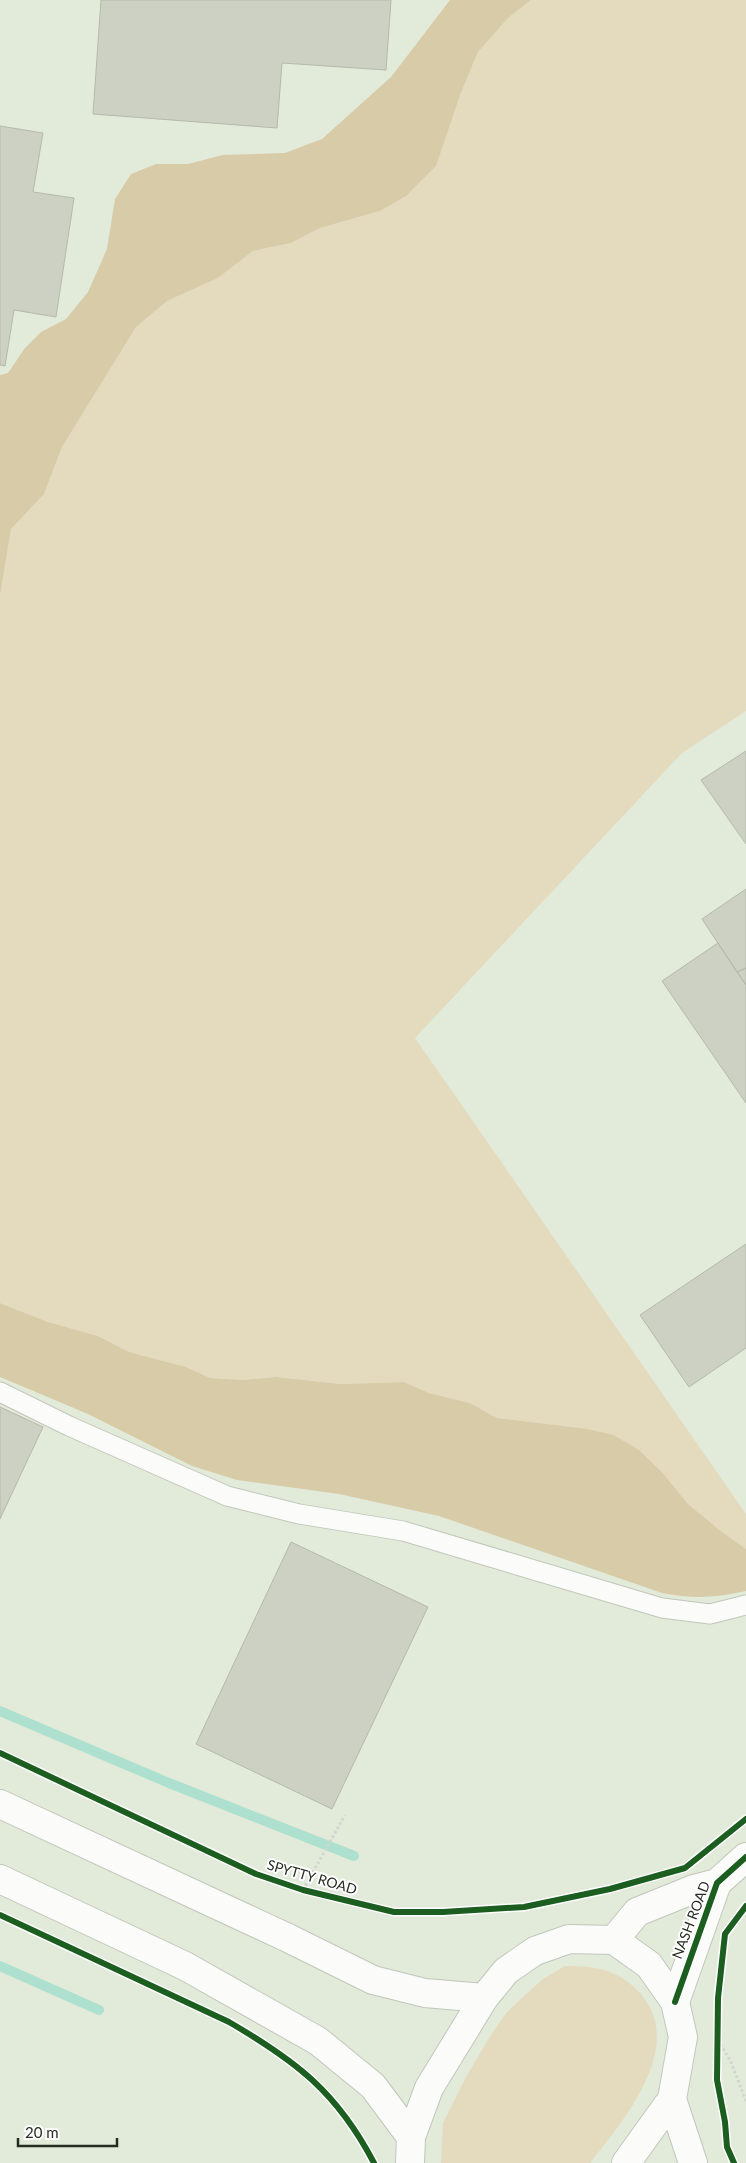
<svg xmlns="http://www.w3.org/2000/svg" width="746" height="2163" font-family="Lato,sans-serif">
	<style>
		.green { fill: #e4dbbf }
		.forest { fill: #d8cba8 }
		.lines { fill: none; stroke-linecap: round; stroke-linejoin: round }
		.stream { stroke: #ade0ce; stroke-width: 10 }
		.building { fill: #cdd1c4; stroke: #b5b9ac }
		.service-casing { stroke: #c1c7bb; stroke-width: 21 }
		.tertiary-casing { stroke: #c1c7bb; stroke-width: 30 }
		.primary-casing { stroke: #c1c7bb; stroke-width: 30 }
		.path { stroke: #d3d5d1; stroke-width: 3; stroke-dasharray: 2.5 2.5; stroke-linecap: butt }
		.service { stroke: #fbfcf9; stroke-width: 19 }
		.tertiary { stroke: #fbfcf9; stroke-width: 28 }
		.primary { stroke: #fbfcf9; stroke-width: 28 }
		.cycleway-casing { stroke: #fff; stroke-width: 9 }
		.cycleway { stroke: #1b5e20; stroke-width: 6 }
		.labels { text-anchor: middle; stroke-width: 4; stroke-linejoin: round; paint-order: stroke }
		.street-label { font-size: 14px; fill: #272c21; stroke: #fff }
	</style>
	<rect width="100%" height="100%" fill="#e2eada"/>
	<!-- green -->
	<path class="green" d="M531,0H746V711L682,753L415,1038L746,1514V1549L722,1532L688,1504L662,1472L639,1450L614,1435L588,1429L497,1418L470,1403L429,1393L404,1382L341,1384L276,1377L243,1380L210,1378L186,1367L129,1352L98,1336L48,1322L0,1303V596L11,529L44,494L62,447L136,327L167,301L218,278L253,251L291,243L320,228L380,211L460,95L478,52L508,18Z
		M565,1966C594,1966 617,1969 638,1991C689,2044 624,2120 590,2163H441L443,2123L466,2077L492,2033L507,2012L525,1995L543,1979Z"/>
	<!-- forest -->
	<path class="forest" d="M450,0H531L508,18L478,52L460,95L436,166L406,196L380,211L320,228L291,243L253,251L218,278L167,301L136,327L62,447L44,494L11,529L0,596V375L8,373L25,348L41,332L66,319L88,292L107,249L115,199L131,174L156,164H188L223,155L285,153L322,139L391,77Z
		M0,1303L48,1322L98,1336L129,1352L186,1367L210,1378L243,1380L276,1377L341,1384L404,1382L429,1393L470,1403L497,1418L588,1429L614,1435L639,1450L662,1472L688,1504L722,1532L746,1549V1591C715,1598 693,1599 662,1593L439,1516L339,1494L237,1480L192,1466L88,1414L0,1377Z"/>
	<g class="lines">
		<!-- stream -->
		<path class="stream" d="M0,1711L169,1783L354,1856
			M0,1966L99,2010"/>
	</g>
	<!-- building -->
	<path class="building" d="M101,0H391L386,70L282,63L277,128L93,114Z
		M0,126L43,133L33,192L74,198L56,317L14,310L5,366L0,365Z
		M746,751V844L701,780Z
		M746,889V968L737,972L702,919Z
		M718,943L746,985V1103L662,981Z
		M746,968V985L737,972Z
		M746,1244V1348L689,1387L640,1315Z
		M0,1407L43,1427L0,1519Z
		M291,1542L428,1607L332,1809L196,1744Z"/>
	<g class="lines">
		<defs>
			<path id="service" d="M0,1392L69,1426L227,1496L299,1514L403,1531L662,1608L710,1614L746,1605"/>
			<path id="tertiary" d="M614,1940L637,1912L694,1889L717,1883
				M675,2002L717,1883L746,1857"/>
			<path id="primary" d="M0,1804L288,1938L373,1980L425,1993L484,1998
				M0,1879L185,1966L318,2041L373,2086L411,2137
				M672,2099L693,2163
				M410,2163L411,2137L429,2088L484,1998L506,1971L535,1951L569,1939L614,1940L649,1965L675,2002L683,2037L672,2099L626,2163"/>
		</defs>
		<!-- service casing -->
		<use href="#service" class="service-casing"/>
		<!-- tertiary casing -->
		<use href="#tertiary" class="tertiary-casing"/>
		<!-- primary casing -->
		<use href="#primary" class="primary-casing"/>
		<!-- path -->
		<path class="path" d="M303,1890L345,1815
			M718,2040L731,2062L746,2101"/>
		<!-- service -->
		<use href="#service" class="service"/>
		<!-- tertiary -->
		<use href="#tertiary" class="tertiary"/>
		<!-- primary -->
		<use href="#primary" class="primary"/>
		<defs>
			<path id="cycleway" d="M0,1753L256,1874L303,1890L394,1912H443L524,1907L610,1889L685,1868L746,1819
				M0,1915L229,2022C296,2061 337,2092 374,2163
				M675,2002L717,1883L746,1857
				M734,2163L727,2147L725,2122L717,2080L718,1998L725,1934L746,1906"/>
		</defs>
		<!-- cycleway casing -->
		<use href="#cycleway" class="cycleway-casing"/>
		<!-- cycleway -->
		<use href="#cycleway" class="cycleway"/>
	</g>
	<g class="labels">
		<!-- street labels -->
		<g class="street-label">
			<text transform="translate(312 1877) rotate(16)" y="5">SPYTTY ROAD</text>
			<text transform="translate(691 1920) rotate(-69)" y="5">NASH ROAD</text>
		</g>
	</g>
	<!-- scale -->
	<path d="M18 2138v8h99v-8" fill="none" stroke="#272c21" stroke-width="2.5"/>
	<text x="25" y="2138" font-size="15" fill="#272c21" stroke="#ffffff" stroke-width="4" paint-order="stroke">20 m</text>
</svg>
